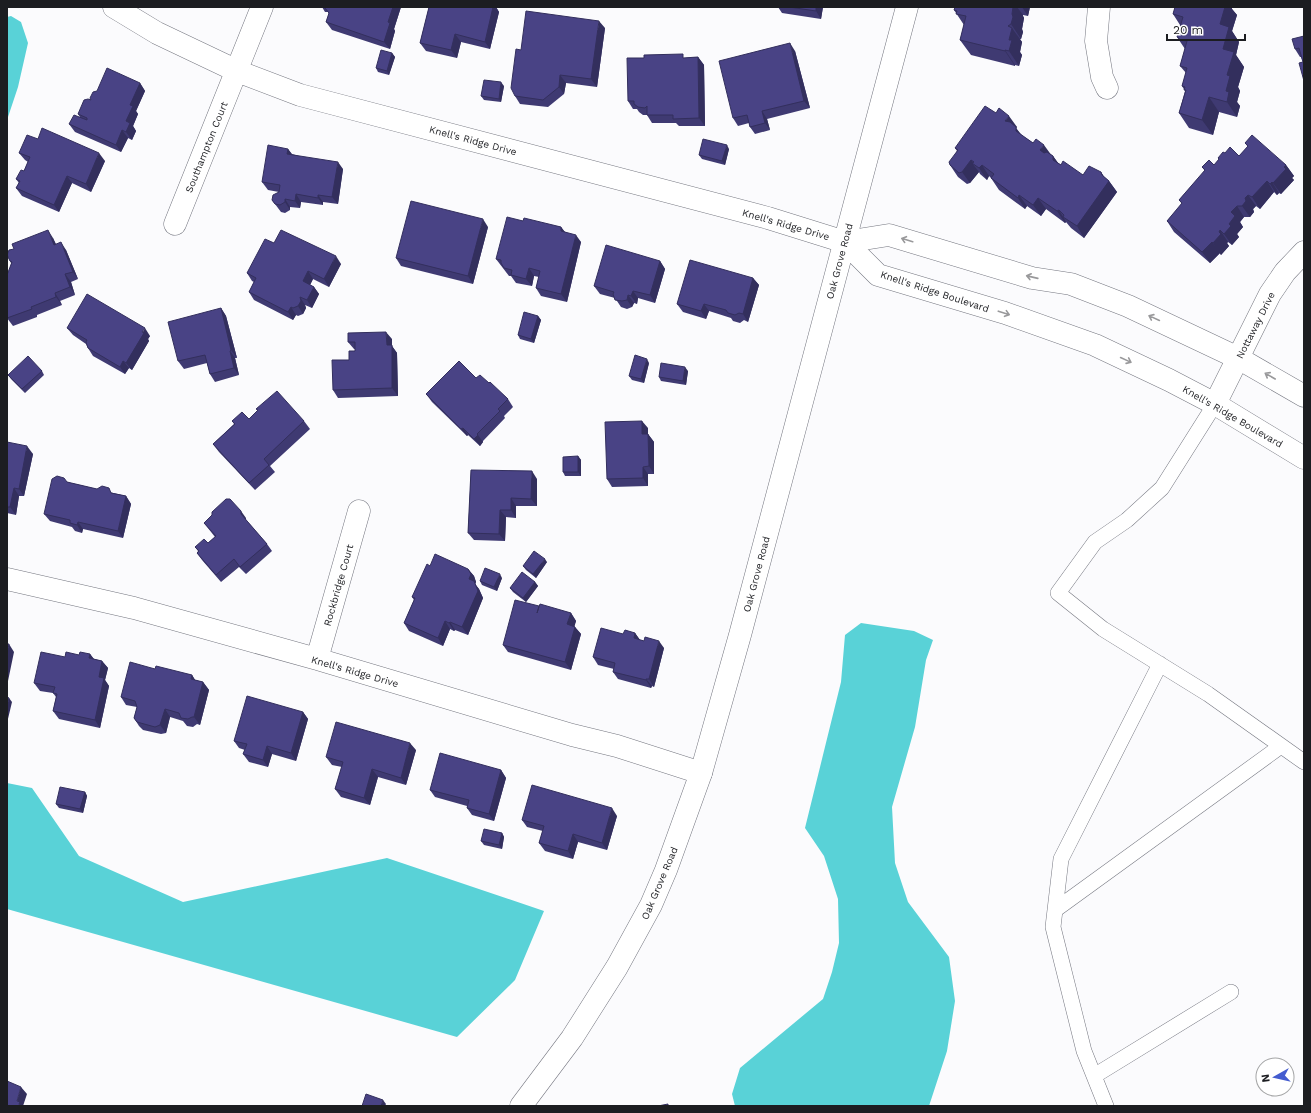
<svg xmlns="http://www.w3.org/2000/svg" width="1311" height="1113" font-family="'Work Sans',sans-serif">
	<style>
		.water { fill: #59d2d7 }
		.lines { fill: none; stroke-linecap: round; stroke-linejoin: round }
		.service-casing { stroke: #757780; stroke-width: 16 }
		.minor-casing { stroke: #757780; stroke-width: 23 }
		.tertiary-casing { stroke: #757780; stroke-width: 23 }
		.service { stroke: #fff; stroke-width: 15 }
		.minor { stroke: #fff; stroke-width: 22 }
		.tertiary { stroke: #fff; stroke-width: 22 }
		.wall { fill: #3f3a72 }
		.shaded-wall { fill: #332f5d }
		.building { fill: #494385; stroke: #332f5d }
		.oneway { stroke: #99999b }
		.labels { text-anchor: middle; stroke-width: 4; stroke-linejoin: round; paint-order: stroke }
		.street-label { font-size: 10px; fill: #1c1d21; stroke: #fff }
	</style>
	<rect width="100%" height="100%" fill="#fbfbfd"/>
	<!-- water -->
	<path class="water" d="M11,16L21,22L28,43L18,87L7,120V17Z
		M861,623L914,631L933,640L926,660L915,727L892,807L895,863L908,902L949,957L955,1001L947,1051L929,1106H735L732,1094L740,1068L823,999L832,972L839,943L838,899L824,856L805,828L841,682L845,635Z
		M7,783L32,788L79,856L183,902L387,858L544,911L515,980L457,1037L7,909Z"/>
	<g class="lines">
		<defs>
			<path id="service" d="M1215,404L1162,488L1127,520L1095,542L1058,593L1103,629L1208,694L1304,762
				M1055,910L1281,746
				M1094,1076L1231,992
				M1106,1106L1084,1051L1053,927L1061,859L1160,664"/>
			<path id="minor" d="M114,7L157,33L237,71L300,95L768,218L845,242
				M1099,7L1096,41L1102,77L1107,88
				M175,224L262,7
				M1215,404L1270,294L1285,272L1304,252
				M7,579L134,608L317,659L572,735L617,746L701,773
				M317,659L359,511"/>
			<path id="tertiary" d="M845,242L878,275L1005,313L1095,345L1169,380L1215,404L1304,458
				M845,242L889,235L1032,278L1071,284L1128,306L1238,358L1304,396
				M521,1106L572,1038L617,967L651,905L666,870L701,773L740,635L907,7"/>
		</defs>
		<!-- service casing -->
		<use href="#service" class="service-casing"/>
		<!-- minor casing -->
		<use href="#minor" class="minor-casing"/>
		<!-- tertiary casing -->
		<use href="#tertiary" class="tertiary-casing"/>
		<!-- service -->
		<use href="#service" class="service"/>
		<!-- minor -->
		<use href="#minor" class="minor"/>
		<!-- tertiary -->
		<use href="#tertiary" class="tertiary"/>
	</g>
	<!-- wall -->
	<path class="wall" d="M322,7H401L394,29L395,31L390,49L332,30L326,22L329,14L328,12H325Z
		M429,7H496L499,12L490,49L461,42L457,58L426,51L420,43Z
		M778,7H823L821,19L782,13Z
		M955,7H1030L1028,16L1023,15V16L1024,18L1022,29L1023,32L1021,39H1020L1022,42L1020,52L1022,55L1019,66L1015,65V66L971,55L960,40L964,25L954,10Z
		M1175,7H1232V9L1237,15L1232,31L1239,42L1236,55L1244,67L1238,87L1240,91L1237,102L1240,106L1237,117L1219,112L1213,135L1189,128L1179,113L1185,91L1182,86L1186,73L1180,66L1185,49L1177,37L1180,25L1173,14Z
		M605,28L597,87L566,83L564,94L548,107L520,104L515,96L521,50Z
		M1304,36L1303,62L1301,57H1300L1295,49Z
		M795,51L810,108L767,119L770,130L755,134L750,127L749,123L738,126L733,118Z
		M392,53L395,57L389,75L378,72L376,68Z
		M698,57L704,65L705,126H679L676,123H652L647,115H643L639,112L637,109H633L628,101L685,58Z
		M140,83L145,91L136,111L138,114L133,126L136,131L132,140L128,138L121,152L75,132L69,124L80,117L78,114L91,100Z
		M504,86L501,102L484,100L481,96Z
		M996,113L1017,127L1016,128L1021,135L1053,156L1058,163L1061,165L1083,175L1101,172L1104,177L1109,181L1117,192L1084,238L1071,228L1066,222L1065,223L1046,209L1041,216L1027,206L1025,209L999,190L991,178L989,176L987,180L980,174L979,172L970,183L967,184L958,177L950,165L957,151L955,148Z
		M38,139L105,161L91,192L72,183L59,212L22,196L16,188L19,183L16,179L24,171L28,162L25,160L19,153Z
		M1245,143L1286,165L1294,176L1292,178L1294,180L1281,194L1279,193L1277,195L1274,192L1260,209L1256,206L1253,209L1254,212L1250,217H1244L1240,222L1243,227L1237,234L1239,237L1232,245L1228,242L1227,243L1229,246L1221,255L1220,253L1210,263L1174,232L1167,221L1182,204L1179,200L1205,171L1202,167L1214,165L1219,160L1218,158L1225,153L1239,156L1248,147Z
		M288,149L292,154L343,169L338,204L323,202V205L301,202L300,208L290,207V210L285,213L281,212L272,200L279,192L268,190L262,182Z
		M729,149L725,165L702,159L699,155Z
		M523,221L561,227L565,232L581,242L567,302L541,296L536,288L539,277L534,276L532,286L516,283L511,276H509L496,259Z
		M488,227L473,284L401,266L396,258Z
		M53,238L56,244L66,250L78,279L71,282L75,295L60,301L62,305L37,315V317L13,326L7,318L11,263L10,261Z
		M274,243L341,264L329,287L313,279L310,285L314,287L319,294L312,308L305,305L306,308L303,314L298,316L296,315L293,320L254,300L249,292L254,282L252,281L247,273Z
		M660,261L665,269L655,303L638,298L637,304L634,303L632,307L627,309L621,307L615,298L600,294L594,286Z
		M753,278L759,285L748,322L744,320L740,323L733,321L731,318L709,311L706,319L683,312L677,304Z
		M221,308L226,316L237,358H235L239,375L215,382L210,374L207,363L184,369L178,361Z
		M538,316L541,320L534,343L520,339L518,335Z
		M67,328L150,336L148,339L149,341L132,370L129,368L125,374L93,356L88,348L86,344L73,335Z
		M392,339V346L397,353L398,396L338,398L333,390L349,360L355,351V349H354L348,342Z
		M649,363L644,383L632,380L629,376Z
		M42,371L44,375L25,393L11,379L8,375Z
		M688,371L686,385L661,381L659,377Z
		M476,378L489,383L508,399L513,407L504,416L505,418L483,441V442L480,446L468,435L467,436L432,402L426,394Z
		M256,409L304,421L310,429L270,466L275,472L255,490L219,452L213,444L234,424L232,421L249,419L258,411Z
		M648,428V434L654,442V474H648V486L612,487L607,479Z
		M7,442L33,454L24,496H19L16,515L7,513Z
		M578,456L581,460V476H565L563,472Z
		M471,470L537,479V506H516V518L506,517L505,541L474,540L468,533Z
		M67,482L126,496L131,504L123,538L83,529L82,533L75,531L72,527L50,521L44,514Z
		M246,518V520L267,544L272,551L246,574L239,567L221,582L202,560L197,553L198,551L195,547L208,543L215,537L204,523Z
		M547,562L536,578L526,570L523,566Z
		M430,566L468,569L474,576L476,582L475,584L479,589L483,598L468,635L455,630L454,631L450,629L443,646L409,631L404,623L414,600L412,597Z
		M502,578L497,591L482,585L480,581Z
		M535,582L538,586L526,602L513,592L510,588Z
		M539,606V607L571,613L576,621L574,626L581,634L571,670L508,652L503,645Z
		M635,633L640,640L664,648L654,687L652,686L651,688L618,679L613,672L614,669L598,665L593,657L623,634Z
		M90,654L94,659L102,661L108,668L105,680L109,686L100,728L59,719L53,711L56,697L53,693L40,691L34,683L65,657Z
		M155,669L192,675L195,680L203,682L209,690L200,725L197,724L193,727L187,726L183,721L170,717L166,733L161,734L143,730L139,726L134,718L137,707L126,705L121,697Z
		M303,712L308,719L296,761L272,754L268,767L249,762L243,754L245,750L239,748L234,741Z
		M416,750L406,785L378,777L370,805L341,797L335,789L342,767L332,765L326,757Z
		M501,770L506,778L494,821L472,815L467,808V806L435,797L430,790Z
		M85,792L87,796L83,813L59,808L56,804Z
		M617,816L607,850L578,842L573,859L545,851L539,843L543,831L527,827L522,820Z
		M502,833L504,837L502,849L484,845L481,841Z"/>
	<!-- shaded-wall -->
	<path class="shaded-wall" d="M393,7H401L394,29L395,31L390,49L384,42L388,22Z
		M493,7H496L499,12L490,49L485,42Z
		M816,7H823L821,19L816,11Z
		M1013,7H1017L1023,15V16L1024,18L1022,29L1023,32L1021,39L1011,24L1012,14Z
		M1022,7H1030L1028,16Z
		M1225,7H1232V9L1237,15L1232,31L1239,42L1236,55L1244,67L1238,87L1240,91L1237,102L1240,106L1237,117L1227,102L1226,91L1227,75L1223,49L1220,24Z
		M599,21L605,28L597,87L591,79Z
		M1012,28L1022,42L1020,52L1022,55L1019,66L1009,51V40Z
		M455,34L461,42L457,58L451,50Z
		M790,43L795,51L810,108L804,101Z
		M1005,50L1015,65V66L1005,51Z
		M392,53L395,57L389,75L387,71Z
		M698,57L704,65L705,126L699,118Z
		M560,75L566,83L564,94L559,87Z
		M501,82L504,86L501,102L499,99Z
		M140,83L145,91L136,111L138,114L133,126L136,131L132,140L126,132V121L130,105Z
		M1209,97L1219,112L1213,135L1202,120Z
		M762,111L767,119L770,130L765,123Z
		M1009,116L1017,127L1016,128L1024,138L1005,121Z
		M122,130L128,138L121,152L116,145Z
		M727,145L729,149L725,165L722,161Z
		M1044,145L1052,156L1048,161L1040,150Z
		M288,149L293,156L287,154Z
		M99,153L105,161L91,192L86,184Z
		M1053,156L1061,167L1053,160Z
		M971,160L974,164L972,163L979,172L970,183L962,172Z
		M338,162L343,169L338,204L332,197Z
		M982,165L989,176L987,180L979,168Z
		M1286,165L1294,176L1292,178L1294,180L1281,194L1273,183Z
		M1101,172L1108,183L1109,181L1117,192L1084,238L1077,226L1102,175Z
		M67,176L72,183L59,212L54,205Z
		M1267,181L1274,192L1260,209L1252,197Z
		M1272,182L1279,193L1277,195L1270,184Z
		M296,194L301,202L300,208L295,201Z
		M318,195L323,202V205L318,198Z
		M1019,195L1027,206L1025,209L1018,198Z
		M1248,195L1256,206L1253,209L1254,212L1250,217L1242,206L1245,198Z
		M1038,198L1046,209L1041,216L1033,205Z
		M285,199L290,207V210L285,202Z
		M1237,206L1244,217L1240,222L1243,227L1237,234L1239,237L1232,245L1224,234L1229,224L1231,212Z
		M1059,210L1066,222L1065,223L1057,211Z
		M483,219L488,227L473,284L468,276Z
		M561,227L567,235L561,231Z
		M48,230L53,238L59,252L54,245Z
		M1220,230L1228,242L1227,243L1229,246L1221,255L1213,243Z
		M576,235L581,242L567,302L561,294Z
		M61,242L66,250L78,279L73,272Z
		M1212,242L1220,253L1210,263L1202,252Z
		M336,256L341,264L329,287L324,279Z
		M660,261L665,269L655,303L650,295Z
		M529,268L534,276L532,286L526,279Z
		M308,271L313,279L308,289L303,281Z
		M65,274L71,282L75,295L70,287Z
		M753,278L759,285L748,322L743,314Z
		M314,287L319,294L312,308L307,300Z
		M633,291L638,298L637,304L631,296Z
		M55,293L60,301L62,305L56,297Z
		M628,295L634,303L632,307L627,300Z
		M300,297L305,305L306,308L303,314L298,306Z
		M704,304L709,311L706,319L701,311Z
		M291,307L296,315L293,320L288,312Z
		M221,308L226,316L237,358L231,350Z
		M538,316L541,320L534,343L531,339Z
		M145,328L150,336L148,339L149,341L132,370L126,363Z
		M386,332L392,339V346L397,353L398,396L392,388L387,345Z
		M230,351L235,358L239,375L234,368Z
		M647,359L649,363L644,383L641,379Z
		M123,361L129,368L125,374L120,367Z
		M685,367L688,371L686,385L683,381Z
		M642,421L648,428V442L642,434Z
		M463,428L468,435L467,436L461,429Z
		M648,434L654,442V474L649,466Z
		M478,435L483,442L480,446L474,439Z
		M27,446L33,454L24,496L19,489Z
		M578,456L581,460V476L578,472Z
		M643,467L648,474V486L643,478Z
		M532,471L537,479V506L531,499Z
		M14,488L19,496L16,515L10,507Z
		M126,496L131,504L123,538L118,531Z
		M511,498L516,506V518L511,510Z
		M500,510L506,517L505,541L499,534Z
		M241,511L246,518V522L241,514Z
		M78,522L83,529L82,533L77,525Z
		M545,559L547,562L536,578L533,574Z
		M468,569L474,576L476,582L475,584L479,589L483,598L468,635L462,627L469,579Z
		M500,574L502,578L497,591L494,587Z
		M535,582L538,586L526,602L523,598Z
		M571,613L576,621L573,632L567,624Z
		M445,621L450,629L443,646L438,638Z
		M450,622L455,630L454,631L449,623Z
		M575,627L581,634L571,670L565,662Z
		M635,633L640,640L634,638Z
		M659,641L664,648L654,687L649,679Z
		M9,644L14,652L8,681L7,679V653Z
		M90,654L96,662L89,658Z
		M102,661L108,668L105,680L109,686L100,728L95,720L99,677Z
		M192,675L197,683L191,679Z
		M646,679L652,686L651,688L646,680Z
		M203,682L209,690L200,725L194,717Z
		M9,698L12,702L7,723V706Z
		M165,709L170,717L166,733L160,725Z
		M303,712L308,719L296,761L291,753Z
		M410,743L416,750L406,785L401,778Z
		M267,746L272,754L268,767L263,760Z
		M372,769L378,777L370,805L364,798Z
		M501,770L506,778L494,821L489,814Z
		M85,792L87,796L83,813L80,809Z
		M612,808L617,816L607,850L602,843Z
		M502,833L504,837L502,849L499,845Z
		M573,834L578,842L573,859L568,851Z
		M21,1087L27,1094L23,1106H20L17,1101Z
		M383,1100L386,1104L385,1106H381Z"/>
	<!-- building -->
	<path class="building" d="M326,7H393L388,22L390,23L384,42L326,22L329,13L325,8Z
		M429,7H493L485,42L455,34L451,50L420,43Z
		M789,7H816V11Z
		M955,7H1013L1012,14L1013,17L1011,24L1008,26L1012,28L1009,40H1012L1009,51L1005,50V51L960,40L966,16L956,14L957,11L954,10Z
		M1175,7H1225L1220,24L1229,27L1223,49L1234,52L1227,75L1230,76L1226,91L1229,92L1227,102L1209,97L1202,120L1179,113L1186,90H1184L1185,87L1182,86L1187,68L1180,66L1187,41L1179,40V38L1177,37L1183,17L1173,14Z
		M526,11L599,21L591,79L560,75L559,87L543,100L515,96L511,88L516,49L521,50Z
		M1304,36V81L1299,63L1303,62L1299,48L1295,49L1292,39Z
		M790,43L804,101L762,111L765,123L750,127L747,115L733,118L719,61Z
		M381,50L392,53L387,71L376,68Z
		M683,54V58L698,57L699,118L673,119V115H647V106L645,108L638,107L634,104V101H628L627,58H644V55Z
		M107,68L140,83L130,105L133,106L126,121L130,123L126,132L122,130L116,145L69,124L74,115L87,120V118L78,114L84,100L88,99L91,100L90,98L93,92L97,91Z
		M484,80L501,82L499,99L481,96Z
		M985,106L996,113L999,108L1009,116L1005,121L1010,122L1016,127V131L1033,143L1036,139L1044,145L1040,150L1044,153L1047,152L1053,156V160L1061,165L1063,161L1083,175L1089,166L1101,172L1102,175L1109,181L1077,226L1063,217L1064,215L1059,210L1057,211L1038,198L1033,205L1019,195L1018,198L991,178L994,174L982,165L979,168L972,163L974,162L971,160L962,172L959,173L950,165L949,162L958,150L955,148Z
		M42,128L99,153L86,184L67,176L54,205L16,188L20,181L16,179L21,170L24,171L30,157L19,153L27,135L38,139Z
		M1252,135L1286,165L1284,167L1286,169L1273,183L1272,182L1270,184L1267,181L1252,197L1248,195L1245,198L1246,201L1242,206H1237L1231,212L1235,216L1229,224L1231,226L1224,234L1220,230L1219,232L1221,234L1213,243L1212,242L1202,252L1167,221L1182,203L1179,200L1205,170L1202,167L1209,160L1214,165L1219,159L1218,158L1223,152L1225,153L1230,147L1239,156L1248,146L1245,143Z
		M703,139L727,145L722,161L699,155Z
		M268,145L288,149L287,154L338,162L332,197L318,195V198L296,194L295,201L285,199V202L280,205L275,204L272,200L273,195L279,192L280,185L262,182Z
		M411,201L483,219L468,276L396,258Z
		M507,217L523,221L524,218L561,227V231L576,235L561,294L536,288L540,271L529,268L526,279L511,275L512,270L504,268L501,263V260L496,259Z
		M48,230L54,245L61,242L73,272L65,274L70,287L55,293L56,297L31,307L32,309L7,318V275L12,262L10,261L7,255L9,250L14,249L12,244Z
		M281,230L336,256L324,279L308,271L303,281L314,287L307,300L300,297L301,301L298,306L293,308L291,307L288,312L249,292L256,278L247,273L265,239L274,243Z
		M606,245L660,261L650,295L633,291L631,296L628,295L627,300L622,301L615,300L613,294L614,292L594,286Z
		M690,260L753,278L743,314L739,313L735,315L728,313L726,310L704,304L701,311L677,304Z
		M87,294L145,328L142,332L144,333L126,363L123,361L120,367L88,348L86,342L87,340L67,328Z
		M221,308L231,350L230,351L234,368L210,374L205,355L178,361L168,322Z
		M524,312L538,316L531,339L518,335Z
		M386,332L387,345H392V388L333,390L332,360H349V351H355V342H348V333Z
		M635,355L647,359L641,379L629,376Z
		M28,356L42,371L22,389L8,375Z
		M459,361L476,378L480,375L489,383L490,382L508,399L498,409L500,411L477,434L478,435L474,439L463,428L461,429L426,394Z
		M661,363L685,367L683,381L659,377Z
		M277,391L304,421L264,459L269,465L249,483L213,444L235,424L232,421L242,412L249,419L258,410L256,409Z
		M642,421V434H648L649,466L643,467V478L607,479L605,422Z
		M7,442L27,446L19,489L14,488L10,507H7Z
		M578,456V472H563V457Z
		M471,470L532,471L531,499L511,498V510H500L499,534L468,533Z
		M57,476L64,478L67,482L97,489L102,486L109,488L111,493L126,496L118,531L78,522L77,525L70,523V520L44,514L52,479Z
		M226,499H230L241,511V514L267,544L240,567L234,559L216,575L197,553L199,551L195,547L204,539L208,543L216,536L204,523L212,515V512Z
		M534,551L545,559L533,574L523,566Z
		M435,554L468,569L471,574L469,579L474,581L478,591L462,627L450,622L449,623L445,621L438,638L404,623L415,598L412,597L427,564L430,566Z
		M485,568L500,574L494,587L480,581Z
		M522,572L535,582L523,598L510,588Z
		M515,600L539,606L537,613L540,604L571,613L567,624L575,627L565,662L503,645Z
		M601,628L623,634L625,630L635,633L634,638L644,641L645,637L659,641L649,679H646V680L613,672L615,663L593,657Z
		M7,644H9L7,653Z
		M41,652L65,657L66,652L79,655L80,652L90,654L89,658L102,661L99,677L104,678L95,720L53,711L57,694L53,693L55,687L34,683Z
		M130,662L155,669L156,666L192,675L191,679L203,682L194,717H192L188,719L181,718L179,713L165,709L160,725L155,727L137,722L134,718L137,707L135,701L121,697Z
		M247,696L303,712L291,753L267,746L263,760L243,754L247,744L234,741Z
		M7,697L9,698L7,706Z
		M336,722L410,743L401,778L372,769L364,798L335,789L343,762L326,757Z
		M440,753L501,770L489,814L467,808L469,800L430,790Z
		M532,785L612,808L602,843L573,834L568,851L539,843L544,826L522,820Z
		M60,787L85,792L80,809L56,804Z
		M484,829L502,833L499,845L481,841Z
		M7,1081L21,1087L17,1101L20,1102L19,1104L20,1106H7Z
		M366,1094L383,1100L381,1106H362Z
		M668,1104V1106H658Z"/>
	<!-- one-way arrows -->
	<defs><path id="oneway-shaft" d="M-6 0H5M1.5-3L5.5 0L1.5 3" fill="none" stroke-width="1.6" stroke-linecap="round" stroke-linejoin="round"/></defs>
	<g class="oneway">
		<use href="#oneway-shaft" transform="translate(907 240) rotate(-163)"/>
		<use href="#oneway-shaft" transform="translate(1032 277) rotate(-167)"/>
		<use href="#oneway-shaft" transform="translate(1004 313) rotate(18)"/>
		<use href="#oneway-shaft" transform="translate(1154 318) rotate(-155)"/>
		<use href="#oneway-shaft" transform="translate(1126 360) rotate(25)"/>
		<use href="#oneway-shaft" transform="translate(1270 376) rotate(-150)"/>
	</g>
	<g class="labels">
		<!-- street labels -->
		<g class="street-label">
			<text transform="translate(473 140) rotate(15)" y="4">Knell's Ridge Drive</text>
			<text transform="translate(206 147) rotate(-68)" y="4">Southampton Court</text>
			<text transform="translate(786 224) rotate(16)" y="4">Knell's Ridge Drive</text>
			<text transform="translate(839 261) rotate(-75)" y="4">Oak Grove Road</text>
			<text transform="translate(935 291) rotate(18)" y="4">Knell's Ridge Boulevard</text>
			<text transform="translate(1255 325) rotate(-63)" y="4">Nottaway Drive</text>
			<text transform="translate(1233 416) rotate(30)" y="4">Knell's Ridge Boulevard</text>
			<text transform="translate(756 574) rotate(-75)" y="4">Oak Grove Road</text>
			<text transform="translate(338 585) rotate(-74)" y="4">Rockbridge Court</text>
			<text transform="translate(355 671) rotate(16)" y="4">Knell's Ridge Drive</text>
			<text transform="translate(659 883) rotate(-67)" y="4">Oak Grove Road</text>
		</g>
	</g>
	<!-- border -->
	<rect width="1311" height="1113" fill="none" stroke="#1c1d21" stroke-width="16"/>
	<!-- north arrow -->
	<g transform="translate(1275 1077) rotate(262)"><circle r="19" fill="#ffffff" stroke="#a4a5a6"/>
	<path d="M0-3L7 15L0 10L-7 15Z" fill="#445ccf"/>
	<text y="-6" font-size="11" font-weight="bold" text-anchor="middle" fill="#1c1d21">N</text>
	</g>
	<!-- scale -->
	<path d="M1167 34v6h78v-6" fill="none" stroke="#1c1d21" stroke-width="2"/>
	<text x="1173" y="34" font-size="12" fill="#1c1d21" stroke="#ffffff" stroke-width="3" paint-order="stroke">20 m</text>
</svg>
